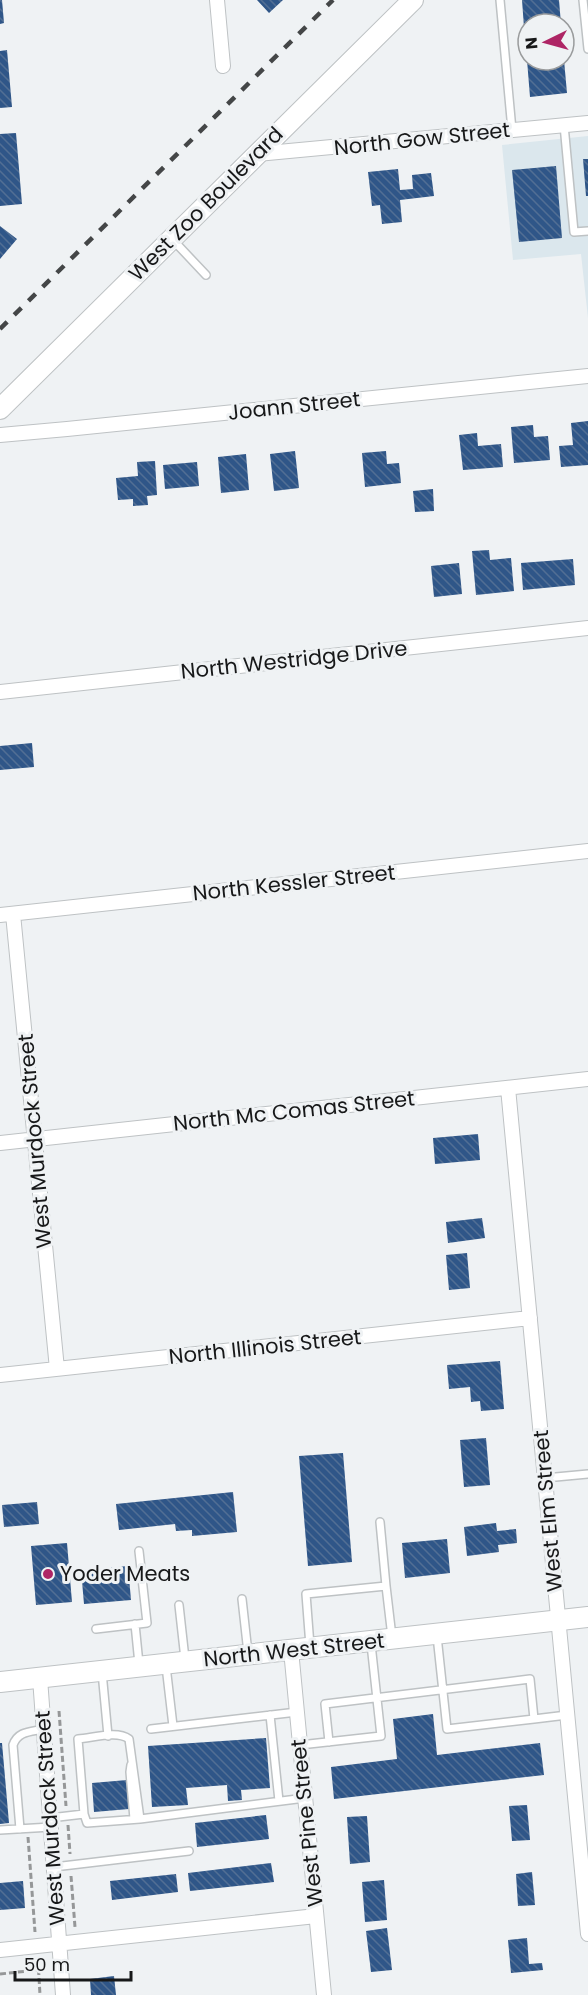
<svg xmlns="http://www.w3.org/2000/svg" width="588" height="1995" font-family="Poppins,sans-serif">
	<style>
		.built { fill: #dbe7ed }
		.building { fill: url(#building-back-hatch) }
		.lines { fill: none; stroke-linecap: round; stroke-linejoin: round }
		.lane-casing { stroke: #bec2c4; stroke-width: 10 }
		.street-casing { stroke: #bec2c4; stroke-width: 16 }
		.secondary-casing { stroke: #bec2c4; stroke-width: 22 }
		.path { stroke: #959798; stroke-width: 3; stroke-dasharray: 6 3; stroke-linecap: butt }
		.lane { stroke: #fff; stroke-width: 7 }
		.street { stroke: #fff; stroke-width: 14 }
		.secondary { stroke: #fff; stroke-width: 20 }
		.rail { stroke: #444647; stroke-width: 4.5; stroke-dasharray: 10 10; stroke-linecap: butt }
		.poi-dot { fill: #ae2565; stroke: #eff2f4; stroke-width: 2 }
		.labels { text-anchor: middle; stroke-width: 6; stroke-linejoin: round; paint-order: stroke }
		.street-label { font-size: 21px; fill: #171819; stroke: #eff2f4 }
		.poi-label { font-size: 21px; fill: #171819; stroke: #eff2f4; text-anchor: start }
	</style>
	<defs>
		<pattern id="building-back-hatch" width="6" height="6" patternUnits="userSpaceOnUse" patternTransform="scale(1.5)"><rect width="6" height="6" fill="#2f5688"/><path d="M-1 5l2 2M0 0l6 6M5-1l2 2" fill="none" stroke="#526f94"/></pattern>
	</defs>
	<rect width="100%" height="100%" fill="#eff2f4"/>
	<!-- built -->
	<path class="built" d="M588,136V318L581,254L513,260L502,145Z"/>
	<!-- building -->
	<path class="building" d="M0,0H2L4,23L0,24Z
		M257,0H283L269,13Z
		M522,0H559L561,24H528V55H526Z
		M7,50L12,107L0,108V51Z
		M527,60H564L567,93L530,97Z
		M16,133L22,204L0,206V134Z
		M583,159H588V196H586Z
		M556,166L562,238L519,242L512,170Z
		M398,169L400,190L413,189L412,175L431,173L434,196L400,200L402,222L382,224L380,205L372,206L368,172Z
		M0,226L17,239L0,259Z
		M588,421V465L561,467L559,446L573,445L571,423Z
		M533,425L534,437L548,436L550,460L514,463L511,427Z
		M477,433L478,446L501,444L503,467L463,470L459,435Z
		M295,451L299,488L274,491L270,454Z
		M386,451L387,464L399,463L401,483L365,487L362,453Z
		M246,454L249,490L221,493L218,457Z
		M155,461L157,495L147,496L148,505L133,506V499L118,500L116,478L138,476L137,462Z
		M197,462L199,486L165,489L163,465Z
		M433,489L434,511L415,512L413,491Z
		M489,550L490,560L511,558L514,591L476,595L472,551Z
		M573,559L575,585L523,590L521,563Z
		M459,563L462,594L434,597L431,566Z
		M32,743L34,767L0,770V746Z
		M478,1134L480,1160L435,1164L433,1138Z
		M482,1218L485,1238L448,1243L446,1222Z
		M467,1253L470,1288L449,1290L446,1255Z
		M500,1361L504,1409L481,1411L480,1401L471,1402L470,1387L449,1389L447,1365Z
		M486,1438L490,1485L464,1487L460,1440Z
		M343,1453L352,1562L308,1566L299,1456Z
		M233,1492L237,1532L192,1536V1530L176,1531L175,1524L119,1530L116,1504Z
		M37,1502L39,1524L4,1527L2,1505Z
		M496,1523L497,1531L516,1529L517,1543L498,1545L499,1552L467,1556L464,1527Z
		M447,1539L450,1573L405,1578L402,1543Z
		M67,1543L72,1602L36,1605L31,1546Z
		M128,1566L131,1600L84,1604L81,1570Z
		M433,1714L437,1755L540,1743L544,1775L334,1799L331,1767L397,1759L393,1719Z
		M266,1738L270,1788L241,1790L242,1800L228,1801L227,1785L186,1788L188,1805L152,1807L148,1746Z
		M0,1743H2L9,1823L0,1824Z
		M127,1780L129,1809L94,1812L92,1783Z
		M527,1805L530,1840L512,1841L509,1806Z
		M266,1815L269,1839L197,1847L195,1823Z
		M367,1816L370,1862L350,1864L347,1817Z
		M271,1863L274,1882L190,1891L188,1873Z
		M532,1872L535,1905L518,1906L516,1874Z
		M176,1874L178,1892L112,1900L110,1881Z
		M384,1880L387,1920L365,1922L362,1882Z
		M23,1881L25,1908L0,1910V1883Z
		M387,1928L392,1970L371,1972L366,1931Z
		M527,1938L529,1964L542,1963L543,1970L511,1973L508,1940Z
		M114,1976L116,1995H91L90,1979Z"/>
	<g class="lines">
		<defs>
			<path id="lane" d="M500,0L512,130
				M583,0L588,49
				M564,125L574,232L588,231
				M173,240L206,275
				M545,1478L588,1474
				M380,1522L386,1586
				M242,1599L248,1653
				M179,1605L185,1659
				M135,1624L139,1664
				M96,1629L147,1623L139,1551
				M437,1636L447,1729L534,1719
				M310,1646L306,1594L386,1586L392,1637
				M166,1666L173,1726
				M102,1672L108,1736
				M270,1715L279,1801
				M151,1729L297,1712
				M329,1742L325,1704L530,1679L534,1719L567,1715
				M300,1745L381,1736L371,1644
				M131,1765L130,1772L134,1819
				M50,1818L84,1814
				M140,1819L129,1739C117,1730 93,1738 78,1739L84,1814L87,1823L140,1819L305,1798
				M20,1829L13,1745C18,1731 30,1732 44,1729
				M0,1830L51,1827
				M54,1867L189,1851"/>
			<path id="street" d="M217,0L223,66
				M257,154L588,123
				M0,435L67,429L588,376
				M0,692L588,628
				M13,914L57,1369
				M0,915L588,851
				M508,1088L588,1934
				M0,1143L588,1079
				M0,1375L530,1318
				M291,1650L324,1995
				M40,1678L63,1995
				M0,1950L316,1916"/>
			<path id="secondary" d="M0,409L413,0
				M0,1682L588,1617"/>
		</defs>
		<!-- lane casing -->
		<use href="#lane" class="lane-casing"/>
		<!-- street casing -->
		<use href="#street" class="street-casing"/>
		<!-- secondary casing -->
		<use href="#secondary" class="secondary-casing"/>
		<!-- path -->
		<path class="path" d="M59,1711L66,1806
			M68,1825L70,1854
			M28,1837L35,1932
			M71,1876L75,1927H73
			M38,1960L40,1995
			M0,1974L38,1970"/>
		<!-- lane -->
		<use href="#lane" class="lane"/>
		<!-- street -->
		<use href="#street" class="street"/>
		<!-- secondary -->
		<use href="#secondary" class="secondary"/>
		<!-- rail -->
		<path class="rail" d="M0,329L333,0"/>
	</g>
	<!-- markers -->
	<circle class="poi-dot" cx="48" cy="1574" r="6"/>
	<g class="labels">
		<!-- street labels -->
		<g class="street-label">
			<text transform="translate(422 139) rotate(-6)" y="7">North Gow Street</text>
			<text transform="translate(206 204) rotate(-45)" y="7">West Zoo Boulevard</text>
			<text transform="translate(294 406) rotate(-6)" y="7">Joann Street</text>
			<text transform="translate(294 660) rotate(-6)" y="7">North Westridge Drive</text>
			<text transform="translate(294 883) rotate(-6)" y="7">North Kessler Street</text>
			<text transform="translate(294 1111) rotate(-6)" y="7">North Mc Comas Street</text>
			<text transform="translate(35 1141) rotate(-95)" y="7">West Murdock Street</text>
			<text transform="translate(265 1347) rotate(-6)" y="7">North Illinois Street</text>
			<text transform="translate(548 1511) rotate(-95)" y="7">West Elm Street</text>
			<text transform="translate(294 1650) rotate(-6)" y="7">North West Street</text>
			<text transform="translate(50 1818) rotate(-94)" y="7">West Murdock Street</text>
			<text transform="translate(307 1823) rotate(-96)" y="7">West Pine Street</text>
		</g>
		<!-- poi labels -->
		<g class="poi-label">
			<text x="60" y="1581">Yoder Meats</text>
		</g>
	</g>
	<!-- north arrow -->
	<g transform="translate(546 42) rotate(265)"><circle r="28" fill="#eff2f4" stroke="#999b9c" stroke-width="1.5"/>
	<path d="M0-4.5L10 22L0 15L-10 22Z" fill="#ae2565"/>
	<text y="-9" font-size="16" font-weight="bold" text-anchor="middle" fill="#171819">N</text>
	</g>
	<!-- scale -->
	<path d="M15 1971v9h116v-9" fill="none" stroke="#171819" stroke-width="3"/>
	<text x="24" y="1971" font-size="18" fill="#171819" stroke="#eff2f4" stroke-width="4.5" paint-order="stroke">50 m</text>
</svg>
